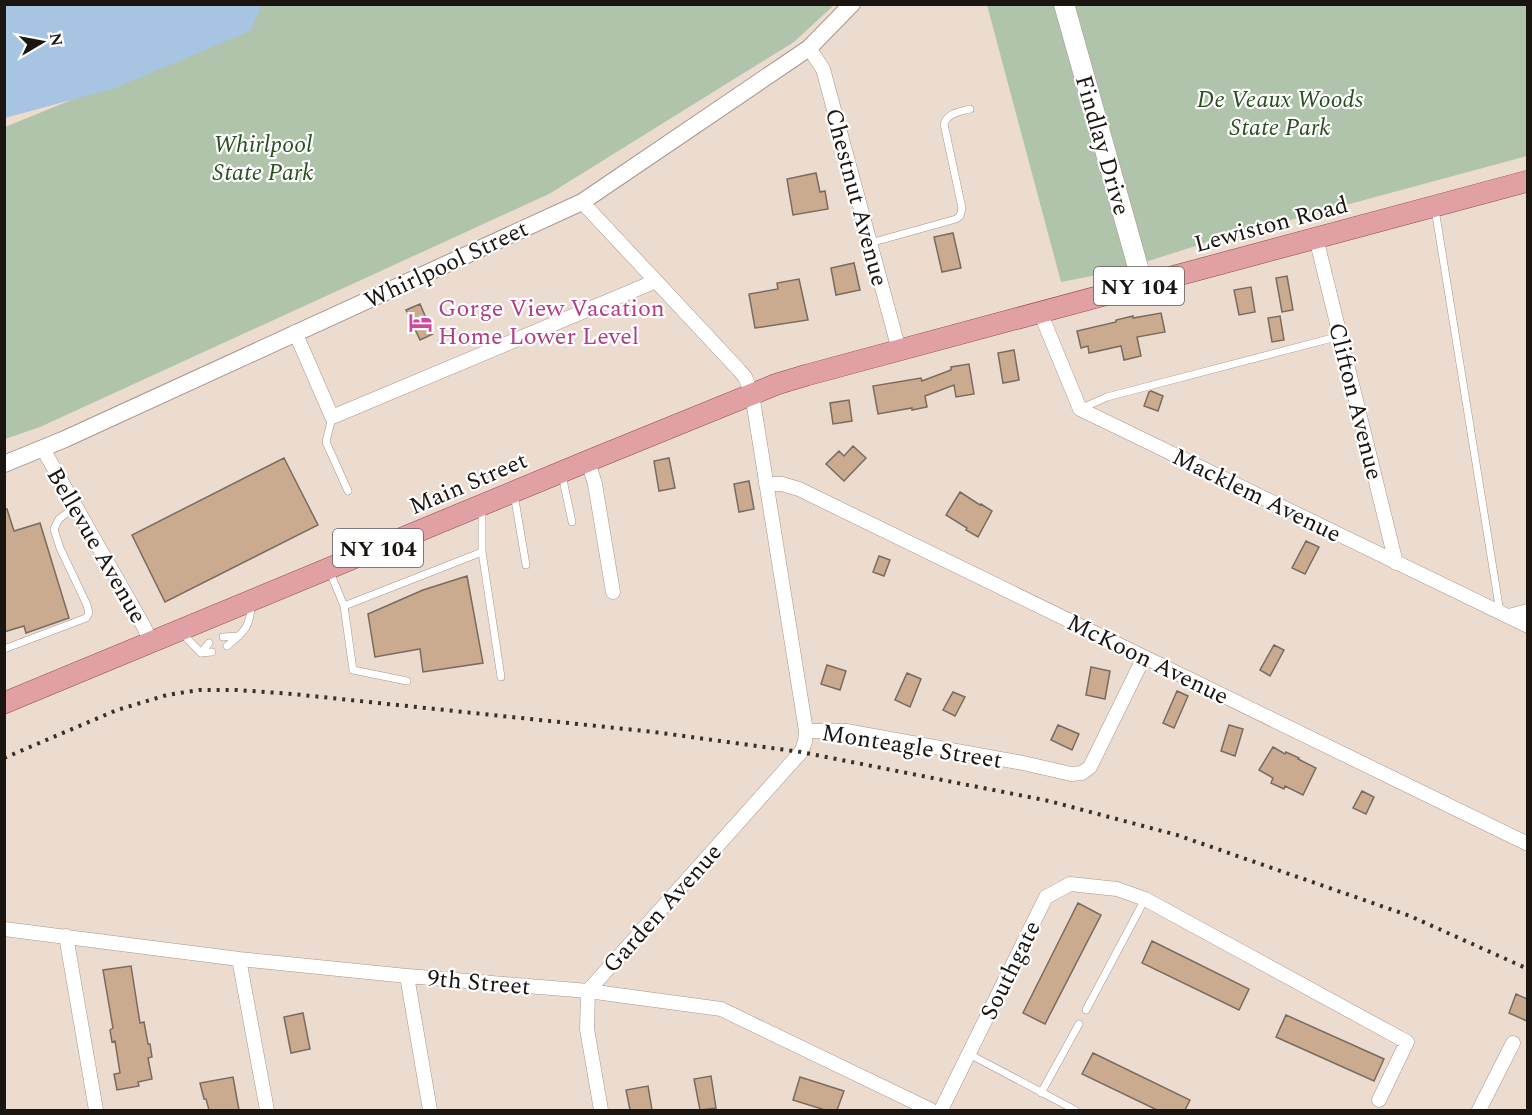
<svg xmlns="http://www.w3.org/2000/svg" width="1532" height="1115" font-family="Spectral,serif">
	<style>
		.green { fill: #b0c4ab }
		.water { fill: #a7c5e2 }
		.building { fill: #caab8f; stroke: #796b5f; stroke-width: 1.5 }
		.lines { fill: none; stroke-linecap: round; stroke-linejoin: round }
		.service-casing { stroke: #a7968c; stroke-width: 8 }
		.minor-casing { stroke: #a7968c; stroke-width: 15 }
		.tertiary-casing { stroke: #a7968c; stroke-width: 18 }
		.secondary-casing { stroke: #a7968c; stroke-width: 21 }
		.primary-casing { stroke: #8e4649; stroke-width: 22 }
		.service { stroke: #fff; stroke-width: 7 }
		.minor { stroke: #fff; stroke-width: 14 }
		.tertiary { stroke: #fff; stroke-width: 16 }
		.secondary { stroke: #fff; stroke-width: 20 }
		.primary { stroke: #e0a0a4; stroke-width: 21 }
		.rail { stroke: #38302b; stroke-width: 4; stroke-dasharray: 3 6; stroke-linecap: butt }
		.labels { text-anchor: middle; stroke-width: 4.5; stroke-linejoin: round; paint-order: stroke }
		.shield { fill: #fff; stroke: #5f5b58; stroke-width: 1.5 }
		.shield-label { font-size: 22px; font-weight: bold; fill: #1b1511 }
		.park-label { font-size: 24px; font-style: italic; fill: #2a4e21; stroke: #fff }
		.street-label { font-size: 24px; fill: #1b1511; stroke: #fff }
		.hotel-label { font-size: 24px; fill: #b23c85; stroke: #fff; text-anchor: start }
	</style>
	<rect width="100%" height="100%" fill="#ecdbcf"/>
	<!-- green -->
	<path class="green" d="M162,5H834L794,42L549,194L40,427L5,439V127L125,78Z
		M987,5H1527V156L1205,243L1117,271L1061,282Z"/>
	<!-- water -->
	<path class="water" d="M4,5L5,4L262,5L250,31L115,88L5,118Z"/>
	<!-- building -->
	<path class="building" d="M816,173L820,192L825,191L828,209L793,215L787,179Z
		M953,233L961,268L942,272L934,237Z
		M854,263L860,290L836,295L831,268Z
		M1287,276L1293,310L1282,312L1276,278Z
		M799,279L808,320L755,328L749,294L778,289L777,283Z
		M1251,287L1255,312L1239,315L1234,290Z
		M420,304L433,334L420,340L406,310Z
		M1161,313L1165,332L1137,337L1141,356L1124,360L1121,346L1089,353L1088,346L1081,348L1077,331L1116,322V320L1133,316V318Z
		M1280,316L1284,340L1272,342L1268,318Z
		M1014,350L1019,380L1003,383L998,353Z
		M969,364L974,394L956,397L954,385L925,396L927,407L912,410V408L878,414L873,386L921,378L922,381L951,370V367Z
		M1151,391L1163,396L1158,411L1144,406L1149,392Z
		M849,400L852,421L833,424L830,403Z
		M853,446L866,458L844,481L826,464L839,451L844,456Z
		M284,458L318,525L165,602L132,535Z
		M669,458L675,488L659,491L654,461Z
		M749,481L754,509L739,512L734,484Z
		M960,492L980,505L981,504L992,511L978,537L966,530L967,528L946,515Z
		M7,509L14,531L40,523L69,618L26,633L24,626L4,632V510Z
		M1306,541L1319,547L1305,574L1292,568Z
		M879,556L890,560L884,576L873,572Z
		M467,576L483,663L423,672L420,649L375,657L368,614L423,590Z
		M1274,645L1284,650L1270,676L1260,670Z
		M827,665L846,671L840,690L821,684Z
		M1091,667L1110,671L1105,699L1086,695Z
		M907,673L921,679L910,707L895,700Z
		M1177,691L1188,696L1174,728L1163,723Z
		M953,692L965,697L955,716L943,710Z
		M1058,725L1079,734L1072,750L1051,740Z
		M1229,725L1243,729L1235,756L1221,751Z
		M1273,747L1285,754L1286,752L1299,758L1298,759L1316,768L1303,795L1285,786L1284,789L1271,783L1273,778L1259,770Z
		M1362,791L1374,797L1366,814L1353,808Z
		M1078,903L1101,915L1045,1024L1023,1013Z
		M1152,941L1249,989L1239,1010L1142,963Z
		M131,966L140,1023L144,1022L148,1044H150L152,1057L148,1058L152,1079L138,1082L139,1086L117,1090L114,1074L120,1073L115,1041L112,1042L110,1030L113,1028L103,970Z
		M1516,994L1527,999V1021L1509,1013Z
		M303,1013L310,1049L291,1053L284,1017Z
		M1286,1015L1384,1059L1374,1081L1276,1037Z
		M1093,1053L1190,1100L1185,1110H1157L1082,1074Z
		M711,1076L716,1108L700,1110L694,1079Z
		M233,1077L239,1110H209L206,1099H204L200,1083Z
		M800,1077L844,1091L837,1110H825L793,1100Z
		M648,1086L652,1110H630L626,1090Z"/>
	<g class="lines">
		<defs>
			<path id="service" d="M1435,209L1500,612
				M870,243L956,219L960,216L962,208L944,124C948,113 959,112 970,109
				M1080,409L1107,397L1340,336
				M332,417L326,442L348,491
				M562,475L572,522
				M514,494L526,565
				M482,552L501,677
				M330,572L344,606L482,552V507
				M344,606L353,670L407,681
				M181,632L201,653L212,652
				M223,637L239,636
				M227,646C244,632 251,627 251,603
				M4,649L86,618L89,613L87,605L60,548L54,529L59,519L75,507
				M201,653L209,643
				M1086,1010L1145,899
				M969,1054L1075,1110
				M1041,1093L1079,1024"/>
			<path id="minor" d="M809,48L823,69L899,350
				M582,202L739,370L745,377L752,394L806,731L805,742L801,752L588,991L587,1029L601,1110
				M1316,238L1396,563
				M1040,312L1080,409L1528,626
				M295,332L332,417L656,281
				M43,449L143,625L151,642
				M588,461L595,484L613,592
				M766,484H782L799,489L1528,844
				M1509,616L1528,611
				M806,731H846L1023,763L1071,774L1082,773L1090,767L1144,657
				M4,929L239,959L407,976L588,991L721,1009L931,1110
				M66,936L96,1110
				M239,959L267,1110
				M407,976L430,1110
				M941,1110L1046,897L1070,884L1117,889L1145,899L1407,1042L1379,1100
				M1479,1110L1513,1043"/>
			<path id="tertiary" d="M4,464L65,439L582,202L809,48L852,4"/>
			<path id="secondary" d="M1064,4L1143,285"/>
			<path id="primary" d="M4,703L588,461L777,384L807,375L1528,181"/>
		</defs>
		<!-- service casing -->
		<use href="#service" class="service-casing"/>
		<!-- minor casing -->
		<use href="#minor" class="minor-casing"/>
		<!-- tertiary casing -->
		<use href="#tertiary" class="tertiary-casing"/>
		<!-- secondary casing -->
		<use href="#secondary" class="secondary-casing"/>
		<!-- primary casing -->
		<use href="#primary" class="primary-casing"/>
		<!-- service -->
		<use href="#service" class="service"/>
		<!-- minor -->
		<use href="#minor" class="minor"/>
		<!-- tertiary -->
		<use href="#tertiary" class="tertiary"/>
		<!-- secondary -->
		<use href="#secondary" class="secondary"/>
		<!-- primary -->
		<use href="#primary" class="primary"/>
		<!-- rail -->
		<path class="rail" d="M4,758L117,710L167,695L199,690H237L293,694L654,732L801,752L1049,801L1177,835L1410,916L1528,969"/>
	</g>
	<!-- icons -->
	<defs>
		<symbol id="hotel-bare" viewBox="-9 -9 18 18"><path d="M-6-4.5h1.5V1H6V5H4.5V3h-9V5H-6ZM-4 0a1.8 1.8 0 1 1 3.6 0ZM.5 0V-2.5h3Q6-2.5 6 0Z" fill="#d1479c" stroke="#fff" stroke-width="2.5" paint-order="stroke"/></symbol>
	</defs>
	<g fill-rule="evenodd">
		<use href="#hotel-bare" x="404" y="306" width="33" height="33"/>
	</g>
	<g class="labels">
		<!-- shield labels -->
		<g class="shield">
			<rect x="1094" y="267" width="90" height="38" rx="4.5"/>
			<rect x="333" y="529" width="90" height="38" rx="4.5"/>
		</g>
		<g class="shield-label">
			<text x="1139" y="294">NY 104</text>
			<text x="378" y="556">NY 104</text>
		</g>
		<!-- park labels -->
		<g class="park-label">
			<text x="1280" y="107">De Veaux Woods<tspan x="1280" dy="28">State Park</tspan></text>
			<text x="263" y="152">Whirlpool<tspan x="263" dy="28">State Park</tspan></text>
		</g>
		<!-- street labels -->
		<g class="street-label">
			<text transform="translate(1103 145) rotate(74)" y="8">Findlay Drive</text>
			<text transform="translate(857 197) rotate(75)" y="8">Chestnut Avenue</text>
			<text transform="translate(1271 224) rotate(-15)" y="8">Lewiston Road</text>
			<text transform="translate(446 264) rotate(-25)" y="8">Whirlpool Street</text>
			<text transform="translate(1356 401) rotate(76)" y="8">Clifton Avenue</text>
			<text transform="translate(468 483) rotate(-23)" y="8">Main Street</text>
			<text transform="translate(1257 495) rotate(26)" y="8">Macklem Avenue</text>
			<text transform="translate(97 545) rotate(60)" y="8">Bellevue Avenue</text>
			<text transform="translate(1148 659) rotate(26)" y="8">McKoon Avenue</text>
			<text transform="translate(912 746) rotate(9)" y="8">Monteagle Street</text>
			<text transform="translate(662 908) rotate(-48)" y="8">Garden Avenue</text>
			<text transform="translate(1010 970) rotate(-64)" y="8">Southgate</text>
			<text transform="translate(479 982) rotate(5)" y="8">9th Street</text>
		</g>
		<!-- hotel labels -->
		<g class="hotel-label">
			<text x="438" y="316">Gorge View Vacation<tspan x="438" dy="28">Home Lower Level</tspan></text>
		</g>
	</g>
	<!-- border -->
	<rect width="1532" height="1115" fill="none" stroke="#1b1511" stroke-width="12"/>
	<!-- north arrow -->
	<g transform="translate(42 42) rotate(80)" stroke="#ffffff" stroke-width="4.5" paint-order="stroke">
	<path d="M0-4.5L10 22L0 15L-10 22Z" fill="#1b1511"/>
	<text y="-9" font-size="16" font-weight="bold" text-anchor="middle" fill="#1b1511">N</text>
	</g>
</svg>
